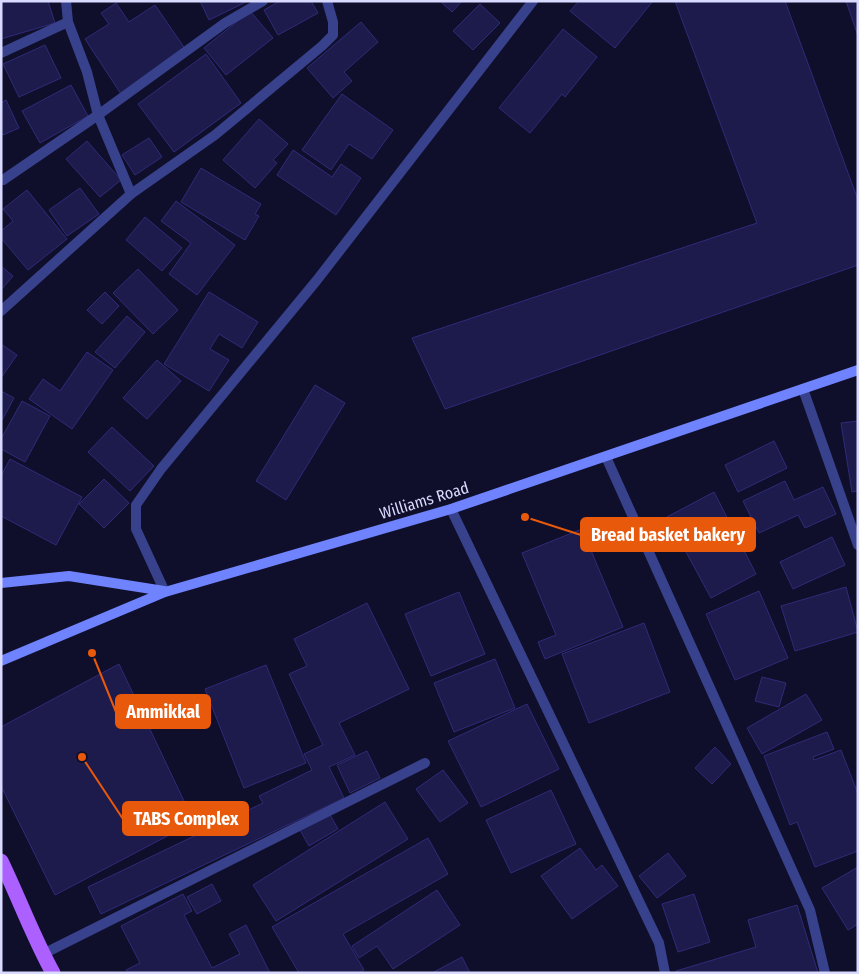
<svg xmlns="http://www.w3.org/2000/svg" width="859" height="974" font-family="'Fira Sans Condensed',sans-serif">
	<style>
		.building { fill: #1d1a4c; stroke: #2f2b79 }
		.lines { fill: none; stroke-linecap: round; stroke-linejoin: round }
		.street { stroke: #38428c; stroke-width: 10 }
		.secondary { stroke: #7083ff; stroke-width: 10 }
		.primary { stroke: #ab60ff; stroke-width: 15 }
		.labels { text-anchor: middle; stroke-width: 4; stroke-linejoin: round; paint-order: stroke }
		.street-label { font-size: 16px; fill: #d9daff; stroke: #100f2b }
		.leader { fill: none; stroke: #e8590c; stroke-width: 2 }
		.callout-dot { fill: #e8590c; stroke: #100f2b; stroke-width: 2 }
		.callout { fill: #e8590c; stroke: #e8590c; stroke-width: 2 }
		.callout-label { font-size: 18px; text-anchor: middle; font-weight: bold; fill: #fff }
	</style>
	<rect width="100%" height="100%" fill="#100f2b"/>
	<!-- building -->
	<path class="building" d="M1,1H48L55,23L1,39Z
		M200,1H248L209,20Z
		M280,1H311L318,13L278,35L264,10Z
		M440,1H462L452,12Z
		M579,1H653L615,48L570,11Z
		M675,1H785L858,200V265L445,409L412,338L757,223Z
		M846,1H858V36Z
		M116,3L129,22L155,5L186,50L121,94L85,39L109,24L101,13Z
		M480,4L500,23L473,50L453,31Z
		M250,11L273,38L226,75L204,48Z
		M361,22L378,42L344,72L352,81L333,98L307,68Z
		M563,29L597,57L565,97L562,94L530,133L499,108Z
		M45,45L61,78L19,97L3,64Z
		M206,54L241,103L174,152L138,104Z
		M71,85L88,116L40,143L22,111Z
		M342,94L393,130L372,159L349,144L331,170L302,150Z
		M6,100L19,128L3,135L1,132V103Z
		M259,119L288,144L273,160L277,163L255,188L223,160Z
		M149,138L162,157L135,175L122,155Z
		M87,141L121,180L100,197L66,159Z
		M293,150L332,177L341,164L361,178L336,215L277,175Z
		M201,168L261,204L255,214L259,216L245,240L181,202Z
		M80,188L99,214L67,236L49,210Z
		M27,190L67,239L28,270L1,238V231L13,221L3,209Z
		M176,201L235,245L197,295L169,274L191,243L161,221Z
		M145,217L182,248L162,271L126,240Z
		M1,266L13,276L1,290Z
		M138,269L178,310L153,334L113,293Z
		M105,292L119,306L102,324L87,310Z
		M209,292L258,322L242,348L219,334L210,349L229,360L209,391L164,364Z
		M127,316L145,332L115,368L95,352Z
		M1,344L17,355L1,378Z
		M87,352L113,370L72,429L29,399L43,379L60,391Z
		M157,360L181,381L147,419L123,398Z
		M315,385L345,403L286,500L256,481Z
		M1,391L14,398L1,422Z
		M22,401L50,416L25,462L1,449V439Z
		M858,421V491L852,492L841,423Z
		M112,427L154,466L130,491L88,452Z
		M774,441L787,468L738,492L725,465Z
		M10,459L82,497L56,545L1,516V476Z
		M104,479L129,503L104,528L79,504Z
		M785,481L794,500L823,487L836,514L805,528L798,515L759,533L743,501Z
		M714,492L756,574L711,598L667,517Z
		M582,529L623,627L545,659L538,642L556,635L522,553Z
		M832,537L845,565L793,589L780,562Z
		M846,587L858,632L795,651L781,606Z
		M759,591L788,658L735,680L706,614Z
		M459,592L485,654L431,676L405,614Z
		M367,603L409,689L339,723L355,755L329,767L344,798L101,914L88,887L263,803L259,796L312,770L304,754L323,745L289,674L307,666L294,639Z
		M644,623L670,692L589,723L562,654Z
		M495,659L515,708L454,732L434,683Z
		M119,664L194,822L55,895L1,786V727Z
		M266,665L306,763L244,788L205,689Z
		M762,677L786,683L779,707L755,701Z
		M806,694L822,720L762,754L747,728Z
		M527,704L559,769L481,807L448,741Z
		M827,732L834,749L813,757L814,760L841,750L858,794V851L815,867L797,822L790,825L764,756Z
		M715,747L731,764L712,784L695,768Z
		M367,751L380,778L350,793L337,765Z
		M443,770L468,803L440,822L416,789Z
		M551,790L576,844L511,873L486,820Z
		M385,802L408,839L276,921L253,885Z
		M329,813L338,829L309,846L300,830Z
		M428,838L448,874L343,934L364,970L359,973H299L272,927Z
		M580,848L596,870L602,865L618,886L572,919L541,876Z
		M668,853L686,876L657,898L639,876Z
		M858,867V924L848,930L822,888Z
		M212,884L221,901L197,914L187,897Z
		M437,890L460,925L393,969L377,946L359,958L352,946Z
		M183,894L192,911L184,915L212,968L240,954L229,934L246,925L270,973H128L126,970L140,963L121,926Z
		M694,894L710,942L678,952L662,904Z
		M797,905L818,973H676V971L756,947L748,920Z
		M462,957L470,973H432Z"/>
	<g class="lines">
		<!-- street -->
		<path class="street" d="M66,1L68,22L87,72L98,115L225,23L263,1
			M1,53L68,22
			M3,180L98,115L131,194
			M1,311L131,194L215,135L322,46L333,35V22L327,1
			M803,389L858,545
			M606,457L810,910L825,973
			M451,509L659,943L665,973
			M165,592L136,529V505L161,469L317,280L533,1
			M43,954L425,763"/>
		<!-- secondary -->
		<path class="secondary" d="M1,583L69,576L164,591
			M1,661L165,592L451,509L858,370"/>
		<!-- primary -->
		<path class="primary" d="M1,861C19,898 33,937 53,973"/>
	</g>
	<g class="labels">
		<!-- street labels -->
		<g class="street-label">
			<text transform="translate(424 500) rotate(-17)" y="6">Williams Road</text>
		</g>
	</g>
	<!-- callouts -->
	<path class="leader" d="M525 517L581 535M92 653L116 712M82 757L123 819"/>
	<g class="callout-dot">
		<circle cx="525" cy="517" r="5"/>
		<circle cx="92" cy="653" r="5"/>
		<circle cx="82" cy="757" r="5"/>
	</g>
	<g class="callout">
		<rect x="581" y="518" width="174" height="33" rx="5"/>
		<rect x="116" y="695" width="94" height="33" rx="5"/>
		<rect x="123" y="802" width="125" height="33" rx="5"/>
	</g>
	<g class="callout-label">
		<text x="668" y="541">Bread basket bakery</text>
		<text x="163" y="718">Ammikkal</text>
		<text x="186" y="825">TABS Complex</text>
	</g>
	<!-- border -->
	<rect width="859" height="974" fill="none" stroke="#d9daff" stroke-width="5"/>
</svg>
